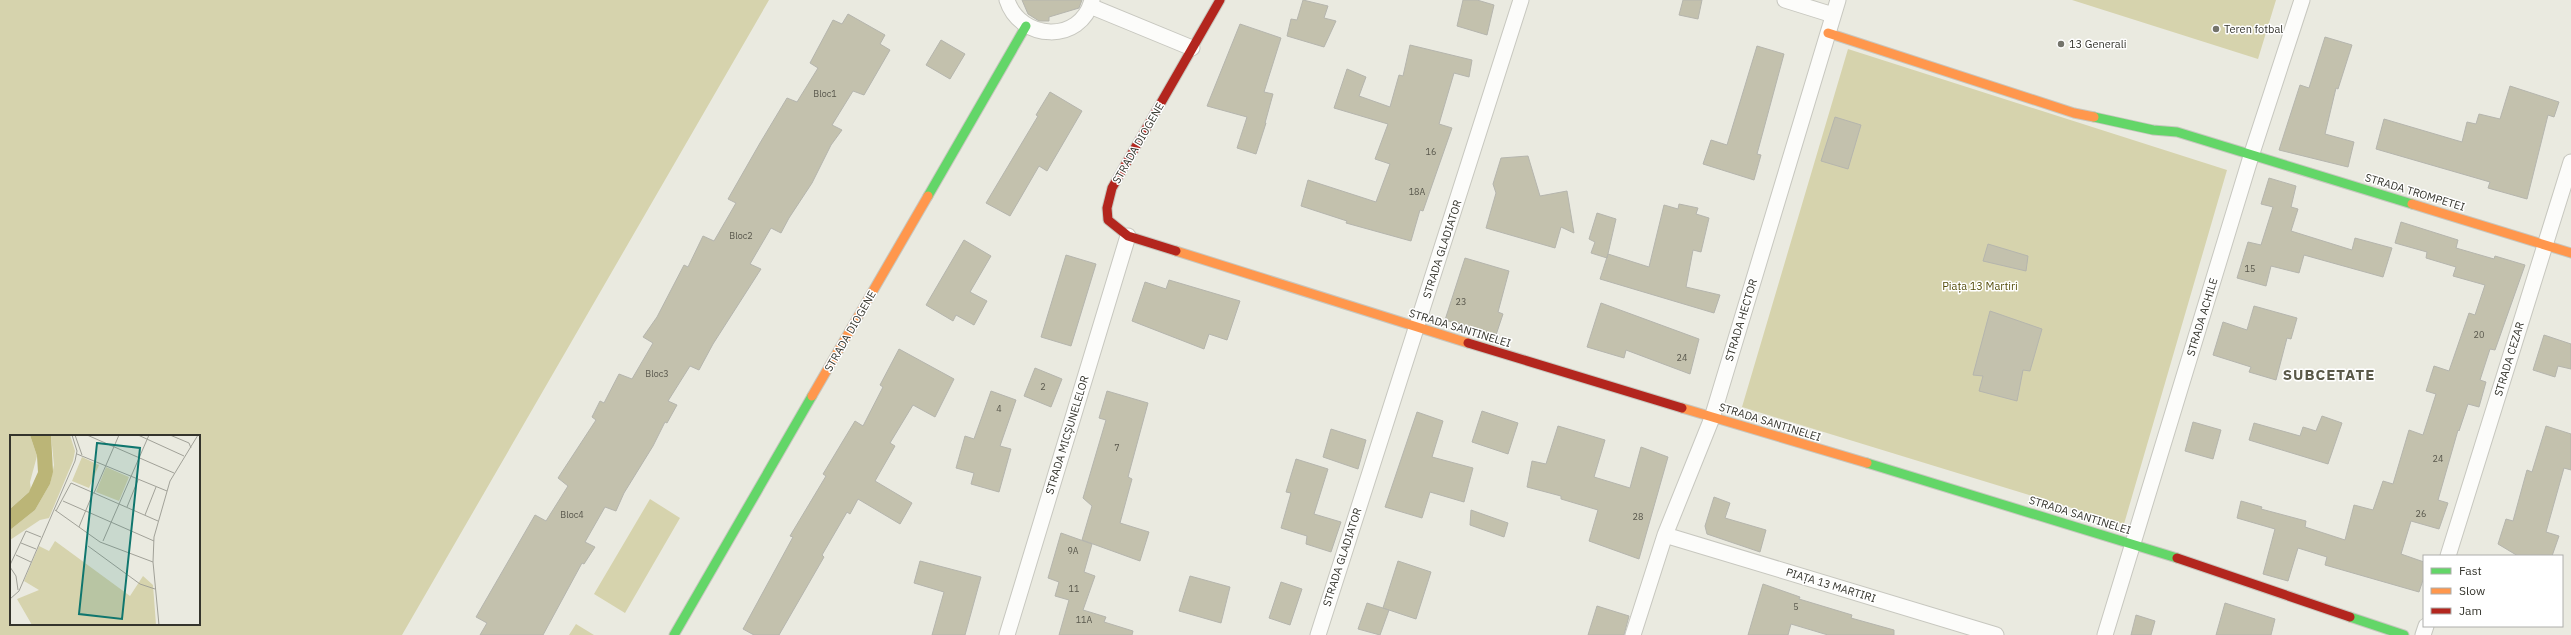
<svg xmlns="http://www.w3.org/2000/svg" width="2571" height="635" font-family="'IBM Plex Sans',sans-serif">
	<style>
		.green { fill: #d6d3ad; fill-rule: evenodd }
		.building { fill: #c3c1ad; stroke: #b5b5ad }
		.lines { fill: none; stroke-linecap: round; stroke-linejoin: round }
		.street-casing { stroke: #c7c7bf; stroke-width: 17 }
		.fast-casing { stroke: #c7c7bf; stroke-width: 11 }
		.slow-casing { stroke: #c7c7bf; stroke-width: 11 }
		.jam-casing { stroke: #c7c7bf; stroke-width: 11 }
		.street { stroke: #fcfcfa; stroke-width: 15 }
		.fast { stroke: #63d668; stroke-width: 9 }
		.slow { stroke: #ff974d; stroke-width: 9 }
		.jam { stroke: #b3261e; stroke-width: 9 }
		.poi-dot { fill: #74746b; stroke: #fff; stroke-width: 1.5 }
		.labels { text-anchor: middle; stroke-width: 3; stroke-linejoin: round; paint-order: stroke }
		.number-label { font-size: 9px; fill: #58574c }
		.poi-label { font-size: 11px; fill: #34342c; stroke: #fff; text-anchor: start }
		.street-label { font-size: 11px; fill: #34342c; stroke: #fff }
		.park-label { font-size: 11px; fill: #564f0e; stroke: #fff }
		.district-label { font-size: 15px; font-weight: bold; letter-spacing: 1px; fill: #595848; stroke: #fff }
		.inset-road { fill: none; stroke: #a1a198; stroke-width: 1 }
		.view { fill: #0f766e; fill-opacity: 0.15; stroke: #0f766e; stroke-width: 2 }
		.inset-edge { fill: none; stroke: #34342c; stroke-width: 2 }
	</style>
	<rect width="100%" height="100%" fill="#eaeae0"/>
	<!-- green -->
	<path class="green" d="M0,0H769L402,635H0ZM11,436H199V624H11Z
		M2072,0H2276L2258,59Z
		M1848,49L2227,170L2124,524L1742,407Z
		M650,499L680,518L625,613L594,594Z
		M576,624L594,635H569Z"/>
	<!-- building -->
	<path class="building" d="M1022,0H1082L1079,8L1049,17V21H1039L1028,14Z
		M1303,0L1328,6L1324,18L1336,21L1324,47L1287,36L1291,19L1297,20Z
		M1463,0H1477L1494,5L1487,35L1457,26Z
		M1683,0H1702L1698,19L1679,15Z
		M848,14L885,35L880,44L890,50L864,95L853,91L832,125L842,130L831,145L812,183L789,218L781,233L771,228L750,264L761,269L713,344L699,370L690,366L668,401L677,405L667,423L665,422L653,446L624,493L616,511L605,507L585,542L595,547L584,564L582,563L543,635H480L487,623L476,617L535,515L546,521L568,486L558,478L596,420L592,417L600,401L604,403L619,374L632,379L653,343L643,337L657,317L684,265L688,267L703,236L714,241L736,203L728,199L760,143L787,98L797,102L818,68L810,63L833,20L842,24Z
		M1240,24L1281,38L1264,92L1273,94L1265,123H1266L1256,154L1237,148L1247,117L1207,106Z
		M2325,37L2352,45L2338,89L2336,88L2325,134L2354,142L2348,167L2279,150L2300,85L2309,88Z
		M941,40L965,54L950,79L926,65Z
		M1410,45L1472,60L1469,77L1454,73L1439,124L1452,128L1423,211L1420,210L1411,241L1346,223L1347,221L1301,206L1308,180L1376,202L1390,164L1375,159L1388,124L1334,108L1347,69L1366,77L1359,96L1390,107L1399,75L1403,76Z
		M1757,46L1784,54L1757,154L1761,155L1754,180L1703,164L1711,140L1727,145Z
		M2510,86L2559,102L2554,117L2548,115L2527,199L2488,188L2490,182L2376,149L2384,119L2462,142L2467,122L2476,124L2479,114L2500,119Z
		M1050,92L1082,111L1047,171L1039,166L1010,216L986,203L1038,116L1036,115Z
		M1835,117L1861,125L1848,169L1821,161Z
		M1528,156L1540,196L1567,191L1574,233L1561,227L1555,248L1486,228L1496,193L1493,184L1501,158Z
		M2269,178L2296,186L2291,207L2298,209L2291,231L2352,250L2355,238L2392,248L2383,277L2304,255L2299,273L2271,266L2266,286L2237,278L2248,242L2261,245L2273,207L2261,204Z
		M1679,204L1698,208L1696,214L1709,218L1701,252L1693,250L1686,287L1720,295L1714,313L1600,279L1608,254L1649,267L1664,205L1678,209Z
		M1597,213L1616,219L1607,258L1591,253L1595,242L1589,239Z
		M2401,222L2458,240L2456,248L2494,259L2495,256L2525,265L2495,350L2490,349L2480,380L2486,382L2479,407L2468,404L2459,431L2458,430L2438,500L2448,503L2439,529L2411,521L2401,554L2424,562V577L2419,592L2325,565L2327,557L2298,548L2288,581L2263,574L2275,529L2237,518L2241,501L2262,507L2261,509L2306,521L2305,527L2345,540L2354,505L2373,510L2383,481L2393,484L2409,430L2423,435L2436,394L2426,391L2434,366L2449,371L2469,313L2475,315L2485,285L2453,276L2456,267L2426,258L2427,252L2395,243Z
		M964,240L991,256L970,292L987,301L974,325L956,315L953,321L926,305Z
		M1988,244L2028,256L2026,271L1983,261Z
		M1066,255L1096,264L1071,346L1041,337Z
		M1465,258L1509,271L1498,312L1503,314L1496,335L1445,320Z
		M1169,280L1240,301L1227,340L1209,334L1204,349L1132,321L1145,282L1166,289Z
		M1601,303L1699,339L1690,374L1626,350L1624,358L1587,347Z
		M2254,306L2297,318L2291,339L2287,338L2276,380L2249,372L2251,367L2213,355L2223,322L2247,330Z
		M1990,311L2042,329L2030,371L2023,370L2017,401L1979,391L1983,376L1973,375Z
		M2544,335L2571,344V369L2558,366L2555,377L2533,370Z
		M899,349L954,379L935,417L913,405L890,443L895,446L875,481L912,503L900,524L858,499L850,514L847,512L822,555L824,557L779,635H754L743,629L793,537L790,536L826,476L823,474L855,421L863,426L883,387L880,385Z
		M1035,368L1062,379L1051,407L1024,396Z
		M991,391L1016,400L1000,446L1011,449L999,492L971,484L974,473L956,468L965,436L974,439Z
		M1107,391L1148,403L1128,477L1132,479L1120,523L1149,532L1140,561L1082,540L1092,506L1083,498L1106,420L1099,418Z
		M1482,411L1518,423L1508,454L1472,442Z
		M1417,412L1443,421L1432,457L1473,468L1464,502L1430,492L1422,518L1385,507Z
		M2322,416L2342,423L2328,464L2249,440L2254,423L2300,436L2303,427L2316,431Z
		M2193,422L2221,430L2213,459L2185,451Z
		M1558,426L1605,440L1594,477L1630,488L1641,447L1668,457L1639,559L1589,541L1598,510L1561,499V496L1527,487L1532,461L1546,464Z
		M2546,426L2571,434V470L2564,468L2546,532L2559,536L2552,556H2518L2498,544L2506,519L2513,521L2527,470L2532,472Z
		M1331,429L1366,440L1358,469L1323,457Z
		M1296,459L1328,469L1314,514L1341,522L1331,552L1306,544L1307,536L1281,528L1291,493L1286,492Z
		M1714,497L1730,503L1725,518L1766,530L1760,552L1707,534L1705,526Z
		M1471,510L1508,523L1504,537L1470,525Z
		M1061,533L1092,544L1084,572L1095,576L1083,610L1106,617L1104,622L1133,631L1132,635H1059L1069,600L1055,596L1059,582L1048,578Z
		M920,561L981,577L965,635H932L944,592L914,583Z
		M1398,561L1431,572L1416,619L1383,608Z
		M1190,576L1230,587L1221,623L1179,611Z
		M1281,582L1302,589L1290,625L1269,618Z
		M1763,584L1800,597L1799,599L1852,615L1851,618L1894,630V635H1828L1791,624L1788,635H1748Z
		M1367,603L1389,610L1380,635L1358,629Z
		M2225,603L2275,619L2271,635H2216Z
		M1597,606L1629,616L1624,635H1588Z
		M2136,615L2155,621L2151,635H2131Z"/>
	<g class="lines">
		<defs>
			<path id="street" d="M1007,0C1020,41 1081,44 1092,0
				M1785,0L1833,15
				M1090,6L1192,48
				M1665,535L1996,635
				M2448,556L2571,162
				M1007,635L1128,236
				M1318,635L1521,0
				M1633,635L1665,535L1712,418L1838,0
				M2105,635L2252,153L2302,0
				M2423,635L2426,626"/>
			<path id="fast" d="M2094,117L2153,130L2177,132L2412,204
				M928,196L1026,26
				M1867,463L2177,558
				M2350,617L2404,635
				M674,635L812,396"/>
			<path id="slow" d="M1828,33L2074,113L2094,117
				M2412,204L2571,253
				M1176,251L1468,343
				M812,396L928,196
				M1682,408L1867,463"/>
			<path id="jam" d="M1176,251L1128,236L1108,220L1107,208L1112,188L1220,0
				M1468,343L1682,408
				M2177,558L2350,617"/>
		</defs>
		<!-- street casing -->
		<use href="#street" class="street-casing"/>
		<!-- fast casing -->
		<use href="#fast" class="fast-casing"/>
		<!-- slow casing -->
		<use href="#slow" class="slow-casing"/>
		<!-- jam casing -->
		<use href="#jam" class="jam-casing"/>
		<!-- street -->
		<use href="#street" class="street"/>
		<!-- fast -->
		<use href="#fast" class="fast"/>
		<!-- slow -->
		<use href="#slow" class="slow"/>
		<!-- jam -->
		<use href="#jam" class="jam"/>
	</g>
	<!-- markers -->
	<g class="poi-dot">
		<circle cx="2216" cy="29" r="4"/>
		<circle cx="2061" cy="44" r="4"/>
	</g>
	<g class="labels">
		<!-- number labels -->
		<g class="number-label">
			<text x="825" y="97">Bloc1</text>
			<text x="1431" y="155">16</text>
			<text x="1417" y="195">18A</text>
			<text x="741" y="239">Bloc2</text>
			<text x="2250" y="272">15</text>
			<text x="1461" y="305">23</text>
			<text x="2479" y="338">20</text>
			<text x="1682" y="361">24</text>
			<text x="657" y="377">Bloc3</text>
			<text x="1043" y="390">2</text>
			<text x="999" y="412">4</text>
			<text x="1117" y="451">7</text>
			<text x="2438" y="462">24</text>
			<text x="2421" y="517">26</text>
			<text x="572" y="518">Bloc4</text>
			<text x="1638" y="520">28</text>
			<text x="1073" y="554">9A</text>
			<text x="1074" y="592">11</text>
			<text x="1796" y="610">5</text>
			<text x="1084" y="623">11A</text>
		</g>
		<!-- poi labels -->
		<g class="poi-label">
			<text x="2224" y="33">Teren fotbal</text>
			<text x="2069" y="48">13 Generali</text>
		</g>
		<!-- street labels -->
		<g class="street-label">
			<text transform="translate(1138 143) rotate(-60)" y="4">STRADA DIOGENE</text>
			<text transform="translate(2415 192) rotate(17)" y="4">STRADA TROMPETEI</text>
			<text transform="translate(1442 249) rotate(-72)" y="4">STRADA GLADIATOR</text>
			<text transform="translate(2202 317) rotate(-73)" y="4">STRADA ACHILE</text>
			<text transform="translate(1741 320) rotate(-73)" y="4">STRADA HECTOR</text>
			<text transform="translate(1460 328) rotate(17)" y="4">STRADA SANTINELEI</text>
			<text transform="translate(850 331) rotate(-60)" y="4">STRADA DIOGENE</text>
			<text transform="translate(2509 359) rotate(-73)" y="4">STRADA CEZAR</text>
			<text transform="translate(1770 422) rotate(17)" y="4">STRADA SANTINELEI</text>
			<text transform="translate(1067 435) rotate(-73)" y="4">STRADA MICȘUNELELOR</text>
			<text transform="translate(2080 515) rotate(17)" y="4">STRADA SANTINELEI</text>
			<text transform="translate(1342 557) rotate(-72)" y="4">STRADA GLADIATOR</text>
			<text transform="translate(1831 585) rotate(17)" y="4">PIAȚA 13 MARTIRI</text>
		</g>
		<!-- park labels -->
		<g class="park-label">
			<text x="1980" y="290">Piața 13 Martiri</text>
		</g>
		<!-- district labels -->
		<g class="district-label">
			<text x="2329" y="380">SUBCETATE</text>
		</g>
	</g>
	<!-- overview -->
	<g transform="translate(10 435)">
		<rect width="190" height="190" fill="#eaeae0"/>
		<path d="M0,0H20L27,21L20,47L21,55L0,74ZM41,0H60L65,16L63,26L39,83L30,85L0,105V95L25,75L40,49L44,30ZM72,22L89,30L79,53L62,46ZM96,32L119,42L109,66L86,57ZM45,106L120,161L133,141L143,150L146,190H22L7,164L29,155L14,146L29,111L39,116Z" fill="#d6d3ad"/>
		<path d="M20,0H41L43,37L40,49L25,75L0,95V74L19,57L28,37L27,21Z" fill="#bbb577"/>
		<path class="inset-road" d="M65,0L72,20M77,0L164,38M128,0L174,21M160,0L179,8L181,13M67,19L157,56M84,58L109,0M53,66L144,106M117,72L128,45M45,75L90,107L143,127M46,76L61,48L148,86M135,80L146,52M69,92L83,58M93,106L139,0M11,108L26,114M78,111L130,149L145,154M6,120L21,127M0,130L16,96L31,102M0,132L6,141L8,155M0,164L9,156L65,26L67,16L62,0M149,190L143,127L144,102L160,46L188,0"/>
		<path class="view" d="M87,8L130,13L112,184L69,179Z"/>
		<rect width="190" height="190" class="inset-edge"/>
	</g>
	<!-- legend -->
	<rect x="2423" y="555" width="140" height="72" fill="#ffffff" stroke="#aeaeab"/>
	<rect x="2431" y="568" width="20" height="6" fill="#63d668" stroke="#aeaeab"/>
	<text x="2459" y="575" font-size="12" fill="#34342c">Fast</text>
	<rect x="2431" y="588" width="20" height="6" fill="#ff974d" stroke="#aeaeab"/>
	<text x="2459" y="595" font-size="12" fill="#34342c">Slow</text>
	<rect x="2431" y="608" width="20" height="6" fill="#b3261e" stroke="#aeaeab"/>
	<text x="2459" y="615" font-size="12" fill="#34342c">Jam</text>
</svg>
